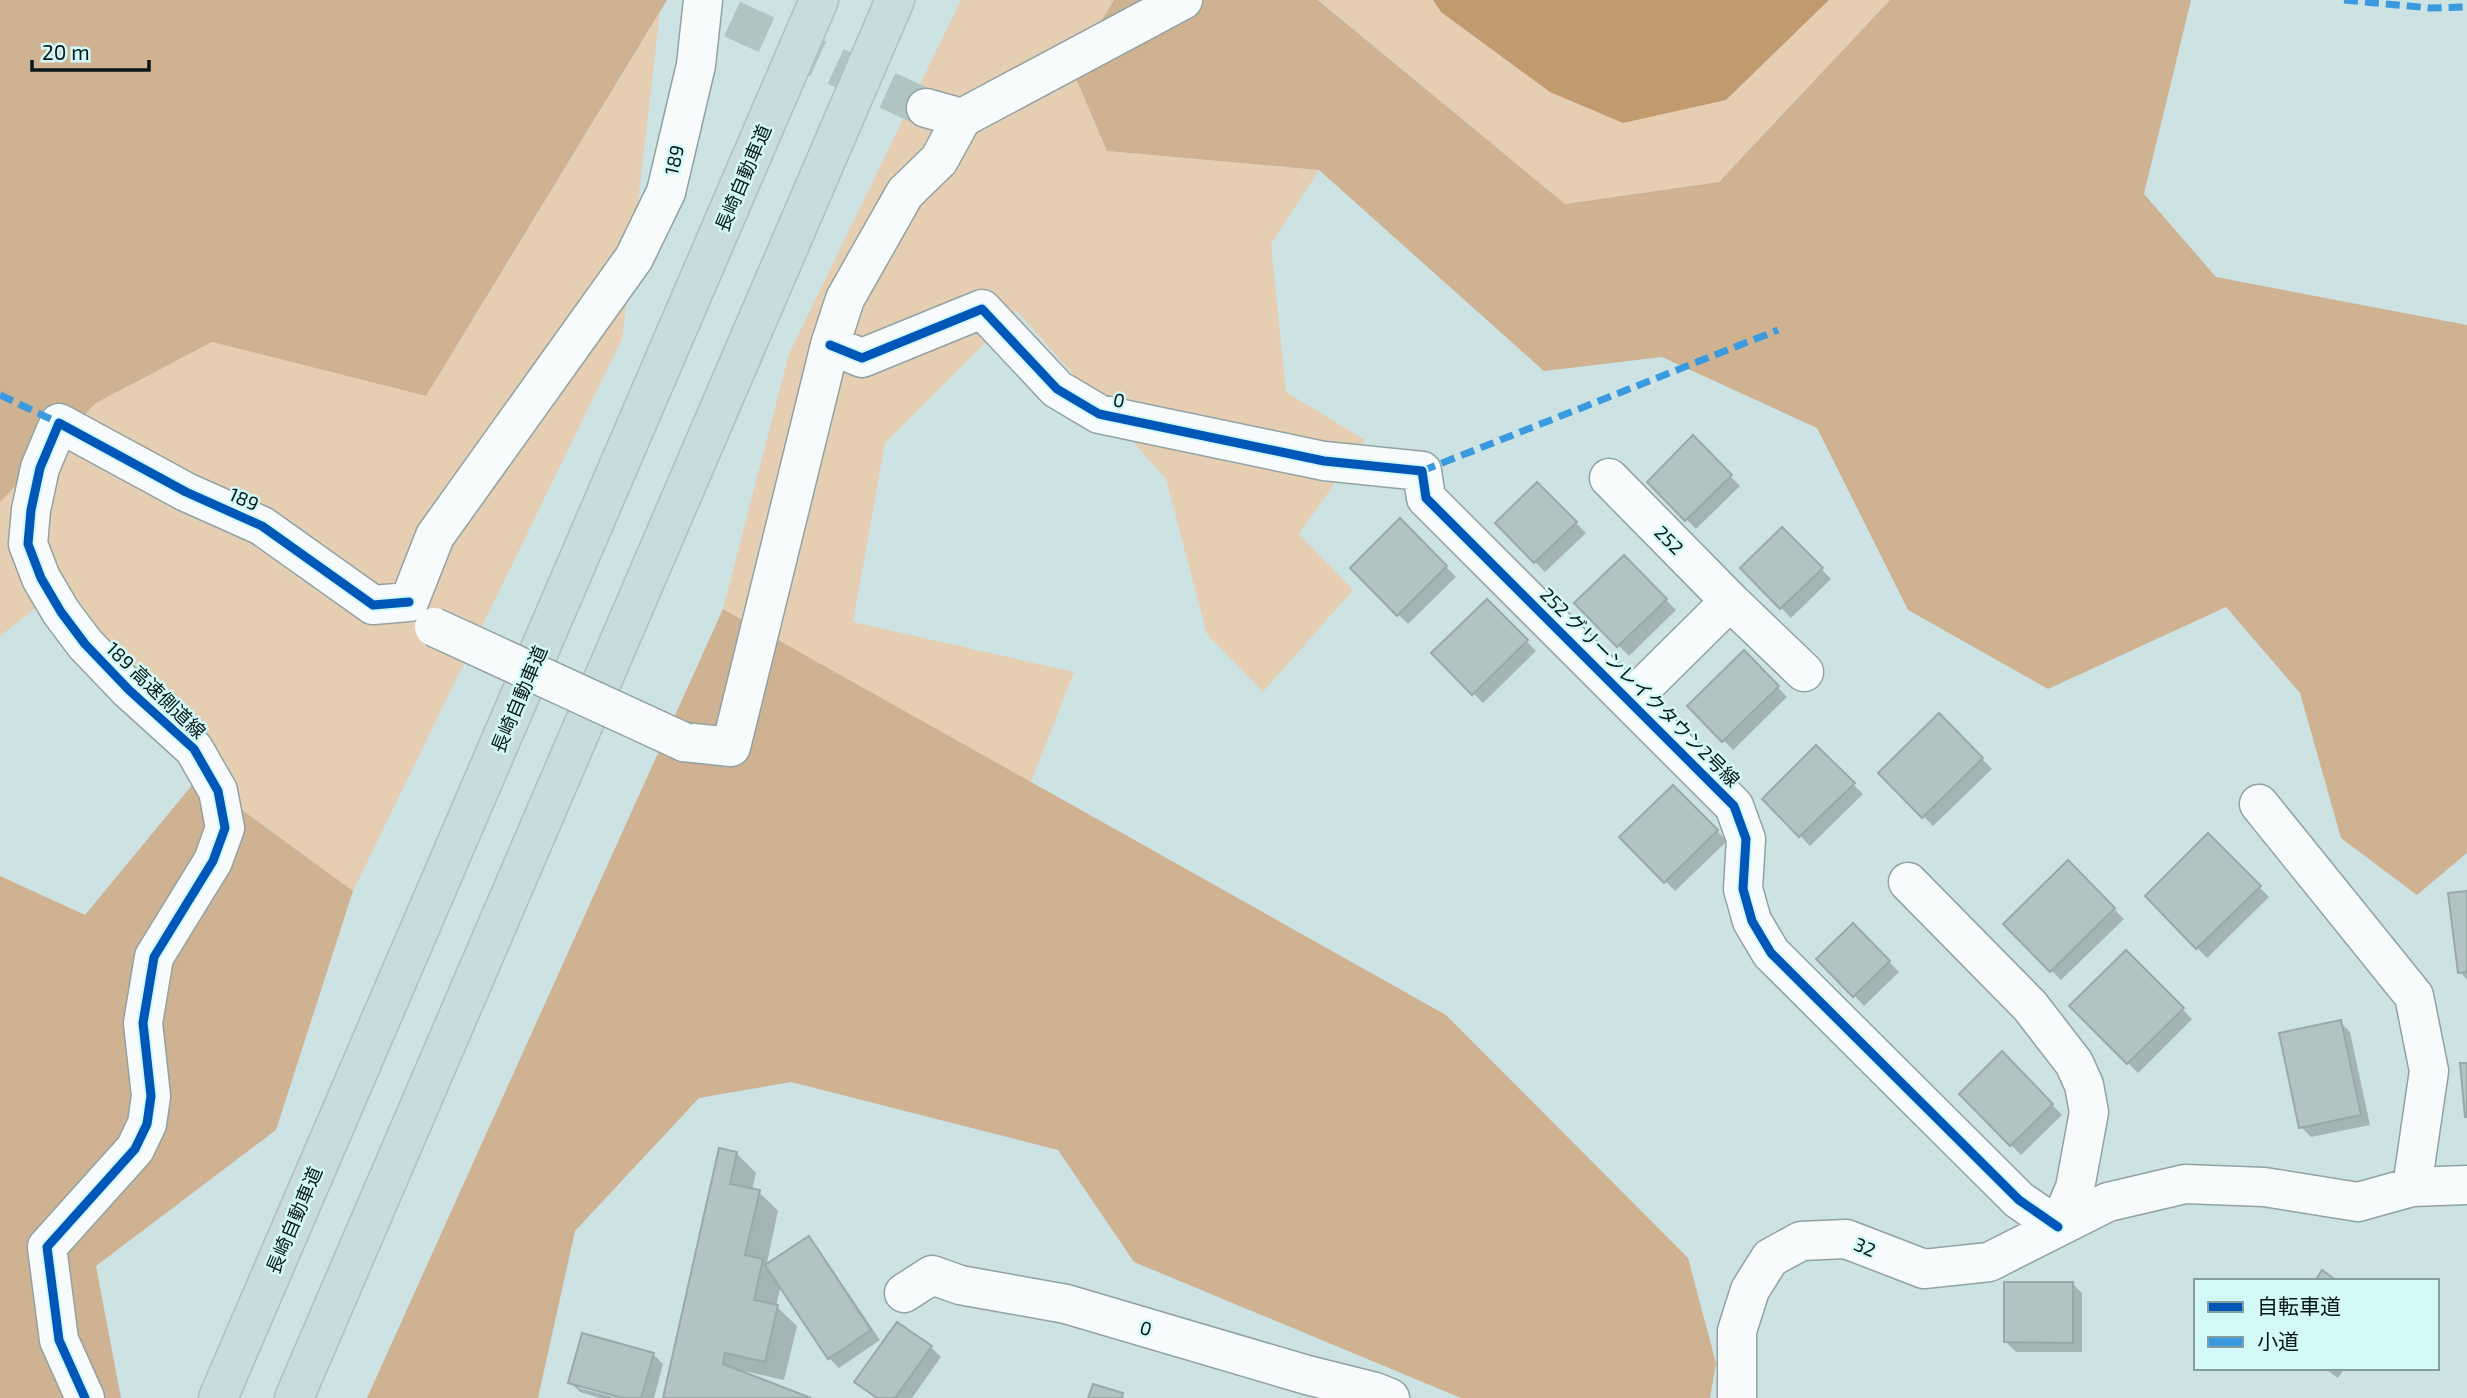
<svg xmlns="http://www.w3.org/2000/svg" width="2467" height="1398" font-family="'Exo 2','Noto Sans JP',sans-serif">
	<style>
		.green { fill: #e6ceb3 }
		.forest { fill: #ceb292 }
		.water { fill: #c29a70 }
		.shadow { fill: #0003 }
		.building { fill: #b3c3c3; stroke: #99a9aa; stroke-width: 2 }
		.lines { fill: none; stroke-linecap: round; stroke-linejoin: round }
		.minor-tunnel { stroke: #b0c4c4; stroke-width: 38; stroke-dasharray: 38 19; stroke-linecap: butt }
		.minor-casing { stroke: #92a2a3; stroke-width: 41 }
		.highway-casing { stroke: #b2bdbd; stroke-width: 41 }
		.minor { stroke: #f8fbfb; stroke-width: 38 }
		.highway { stroke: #c9dcdd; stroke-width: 38 }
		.minor-bridge-casing { stroke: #92a2a3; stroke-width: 41; stroke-linecap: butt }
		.minor-bridge { stroke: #f8fbfb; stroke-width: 38 }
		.quiet { stroke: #3a9adf; stroke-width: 7; stroke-dasharray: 14 7; stroke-linecap: butt }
		.cycleway-casing { stroke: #d2f8f8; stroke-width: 13 }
		.cycleway { stroke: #0057b8; stroke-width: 9 }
		.labels { text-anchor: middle; stroke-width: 5; stroke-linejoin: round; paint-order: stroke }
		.street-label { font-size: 19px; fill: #091717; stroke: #d2f8f8 }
	</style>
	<rect width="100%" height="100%" fill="#cde2e3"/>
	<!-- green -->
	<path class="green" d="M961,0H1114L1072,69L1107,151L1319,170L1271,244L1286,392L1365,440L1299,534L1353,590L1263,692L1207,634L1166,479L1017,311L885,443L853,622L1074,672L1031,782L723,609L789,354Z
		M1319,0H1433L1441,12L1726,100L1829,0H1890L1719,182L1565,204Z
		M660,12L622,339L353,891L198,778L37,607L0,636V502L96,403L212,342L426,396Z"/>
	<!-- forest -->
	<path class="forest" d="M0,0H667L426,396L212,342L96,403L0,502Z
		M1114,0H1318L1565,204L1719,182L1890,0H2191L2144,194L2216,277L2467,325V853L2417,895L2341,838L2300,693L2226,607L2048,689L1908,610L1817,428L1662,357L1544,371L1319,170L1107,151L1072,69Z
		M723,609L1446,1015L1688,1258L1716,1363L1710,1398H1461L1134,1262L1058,1150L791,1082L699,1098L575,1231L538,1398H367Z
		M198,778L353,891L276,1130L96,1266L121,1398H0V876L85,915Z"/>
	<!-- water -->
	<path class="water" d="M1433,0H1829L1726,100L1623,123L1550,92L1441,12Z"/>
	<!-- shadow -->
	<path class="shadow" d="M1693,438L1740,486L1696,529L1649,482Z
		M1537,484L1586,533L1545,572L1497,523Z
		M1400,520L1456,577L1408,624L1352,568Z
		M1782,529L1831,579L1791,618L1742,568Z
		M1624,557L1676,610L1629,656L1577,603Z
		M1487,601L1536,651L1483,703L1434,653Z
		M1744,652L1787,697L1733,750L1690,706Z
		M1939,715L1992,769L1933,826L1880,773Z
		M1816,747L1863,794L1810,846L1764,799Z
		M1673,787L1727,841L1675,891L1622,837Z
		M2208,836L2269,897L2207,958L2147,896Z
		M2068,863L2124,919L2061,980L2006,924Z
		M2467,893V980L2460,972Z
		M1853,925L1899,972L1864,1006L1819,959Z
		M2126,952L2192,1019L2138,1073L2072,1006Z
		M2340,1022L2350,1032L2370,1125L2311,1137L2301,1127Z
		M2002,1054L2062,1115L2021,1155L1961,1094Z
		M736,1153L756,1173L752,1190L759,1192L778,1211L766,1267L809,1239L818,1248L880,1340L839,1368L829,1358L781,1286L776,1306L797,1326L784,1380L744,1371L743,1373L806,1398H664Z
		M2072,1283L2082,1293V1352H2016L2006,1342Z
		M931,1347L941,1357L912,1398H875L857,1382Z
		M653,1354L663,1364L654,1398H630L579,1384V1388L617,1398H600L580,1392L570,1382Z
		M2324,1368H2345L2338,1378Z"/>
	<!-- building -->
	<path class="building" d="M1693,435L1732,475L1685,521L1647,482Z
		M1537,482L1577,522L1534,563L1495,523Z
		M1400,518L1447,566L1397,616L1350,568Z
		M1782,527L1823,568L1780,609L1740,568Z
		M1624,555L1667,599L1617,647L1574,603Z
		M1487,599L1528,640L1472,695L1431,653Z
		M1744,650L1779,686L1722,742L1687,706Z
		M1939,713L1983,758L1922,818L1878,773Z
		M1816,745L1855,783L1799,837L1762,799Z
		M1673,785L1718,830L1664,883L1619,837Z
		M2208,833L2261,886L2196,949L2145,896Z
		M2068,860L2115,908L2050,972L2003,924Z
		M2467,891V972L2458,973L2448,893Z
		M1853,923L1890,961L1853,997L1816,959Z
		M2126,950L2184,1008L2127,1064L2069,1006Z
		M2341,1020L2361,1115L2299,1128L2279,1033Z
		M2002,1051L2053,1104L2010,1146L1959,1094Z
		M2460,1063H2467V1117H2465Z
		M719,1148L737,1152L730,1184L760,1190L745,1255L763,1259L754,1300L778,1305L765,1362L725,1353L723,1364L811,1398H663Z
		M809,1236L871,1330L828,1359L765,1265Z
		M2322,1270L2337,1281H2315Z
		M2004,1282H2073V1343L2004,1342Z
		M897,1322L932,1346L895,1398H877L854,1382Z
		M582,1333L654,1353L641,1398H623L568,1383Z
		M1093,1384L1123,1393L1122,1398H1088Z"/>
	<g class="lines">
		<!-- minor-tunnel -->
		<path class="minor-tunnel" d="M732,19L926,108"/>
		<defs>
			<path id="minor" d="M926,108L962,118
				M962,118L1183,0
				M830,345L862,358L982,309L1057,389L1099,414L1324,461L1422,471L1426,498L1734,806L1746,839L1743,889L1752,921L1771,953L2019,1200L2058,1227
				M1609,478L1730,601L1629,701
				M1730,601L1804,672
				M409,602L435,536L634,258L666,192L696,65L703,0
				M684,742L731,747L830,345L845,299L905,193L939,160L962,118
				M2259,804L2414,996L2429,1071L2412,1187
				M1908,882L2030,1006L2074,1063L2084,1085L2089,1112L2075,1188L2058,1227
				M904,1293L932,1275L960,1285L1066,1304L1307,1375L1375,1392L1390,1398
				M85,1398L59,1340L47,1247L135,1149L147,1124L151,1096L143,1023L154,957L213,861L225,828L218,791L194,749L129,690L85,644L61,612L41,578L28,544L31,510L40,468L59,423L186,492L262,526L373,605L409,602
				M1737,1398V1331L1750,1290L1770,1258L1801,1241L1846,1239L1924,1269L1989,1262L2108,1202L2185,1184L2264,1187L2358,1202L2412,1187L2467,1185"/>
			<path id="highway" d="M218,1398L819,0
				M294,1398L895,0"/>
		</defs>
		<!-- minor casing -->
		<use href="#minor" class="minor-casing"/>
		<!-- highway casing -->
		<use href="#highway" class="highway-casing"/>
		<!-- minor -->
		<use href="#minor" class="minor"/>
		<!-- highway -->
		<use href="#highway" class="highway"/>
		<defs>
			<path id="minor-bridge" d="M434,627L684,742"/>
		</defs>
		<!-- minor-bridge casing -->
		<use href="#minor-bridge" class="minor-bridge-casing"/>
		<!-- minor-bridge -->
		<use href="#minor-bridge" class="minor-bridge"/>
		<!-- quiet -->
		<path class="quiet" d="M2344,0L2430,8L2467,7
			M0,395L59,423
			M1422,471L1778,330"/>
		<defs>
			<path id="cycleway" d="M830,345L862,358L982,309L1057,389L1099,414L1324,461L1422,471L1426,498L1734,806L1746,839L1743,889L1752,921L1771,953L2019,1200L2058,1227
				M85,1398L59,1340L47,1247L135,1149L147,1124L151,1096L143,1023L154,957L213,861L225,828L218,791L194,749L129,690L85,644L61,612L41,578L28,544L31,510L40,468L59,423L186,492L262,526L373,605L409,602"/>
		</defs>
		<!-- cycleway casing -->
		<use href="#cycleway" class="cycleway-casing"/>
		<!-- cycleway -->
		<use href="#cycleway" class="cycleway"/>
	</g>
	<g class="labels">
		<!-- street labels -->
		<g class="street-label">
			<text transform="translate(674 160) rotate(-77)" y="7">189</text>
			<text transform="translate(743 178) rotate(-67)" y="7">長崎自動車道</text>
			<text transform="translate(1119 400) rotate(12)" y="7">0</text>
			<text transform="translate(244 499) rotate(24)" y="7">189</text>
			<text transform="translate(1669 540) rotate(45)" y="7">252</text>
			<text transform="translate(1640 687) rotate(45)" y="7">252 グリーンレイクタウン2号線</text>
			<text transform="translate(156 690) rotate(44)" y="7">189 高速側道線</text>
			<text transform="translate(519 699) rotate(-67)" y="7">長崎自動車道</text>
			<text transform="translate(294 1220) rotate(-67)" y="7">長崎自動車道</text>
			<text transform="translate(1865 1247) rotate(23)" y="7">32</text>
			<text transform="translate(1146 1328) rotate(16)" y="7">0</text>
		</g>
	</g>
	<!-- legend -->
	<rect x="2194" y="1279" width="245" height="91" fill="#d2f8f8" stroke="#829e9e" stroke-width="2"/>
	<rect x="2208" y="1302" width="35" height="10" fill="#0057b8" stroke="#829e9e" stroke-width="2"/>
	<text x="2257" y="1314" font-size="21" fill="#091717">自転車道</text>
	<rect x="2208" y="1337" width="35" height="10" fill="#3a9adf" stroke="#829e9e" stroke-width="2"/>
	<text x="2257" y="1349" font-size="21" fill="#091717">小道</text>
	<!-- scale -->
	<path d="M32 60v10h117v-10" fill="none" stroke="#091717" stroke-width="3.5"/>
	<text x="42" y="60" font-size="21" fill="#091717" stroke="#d2f8f8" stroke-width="5" paint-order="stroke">20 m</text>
</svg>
